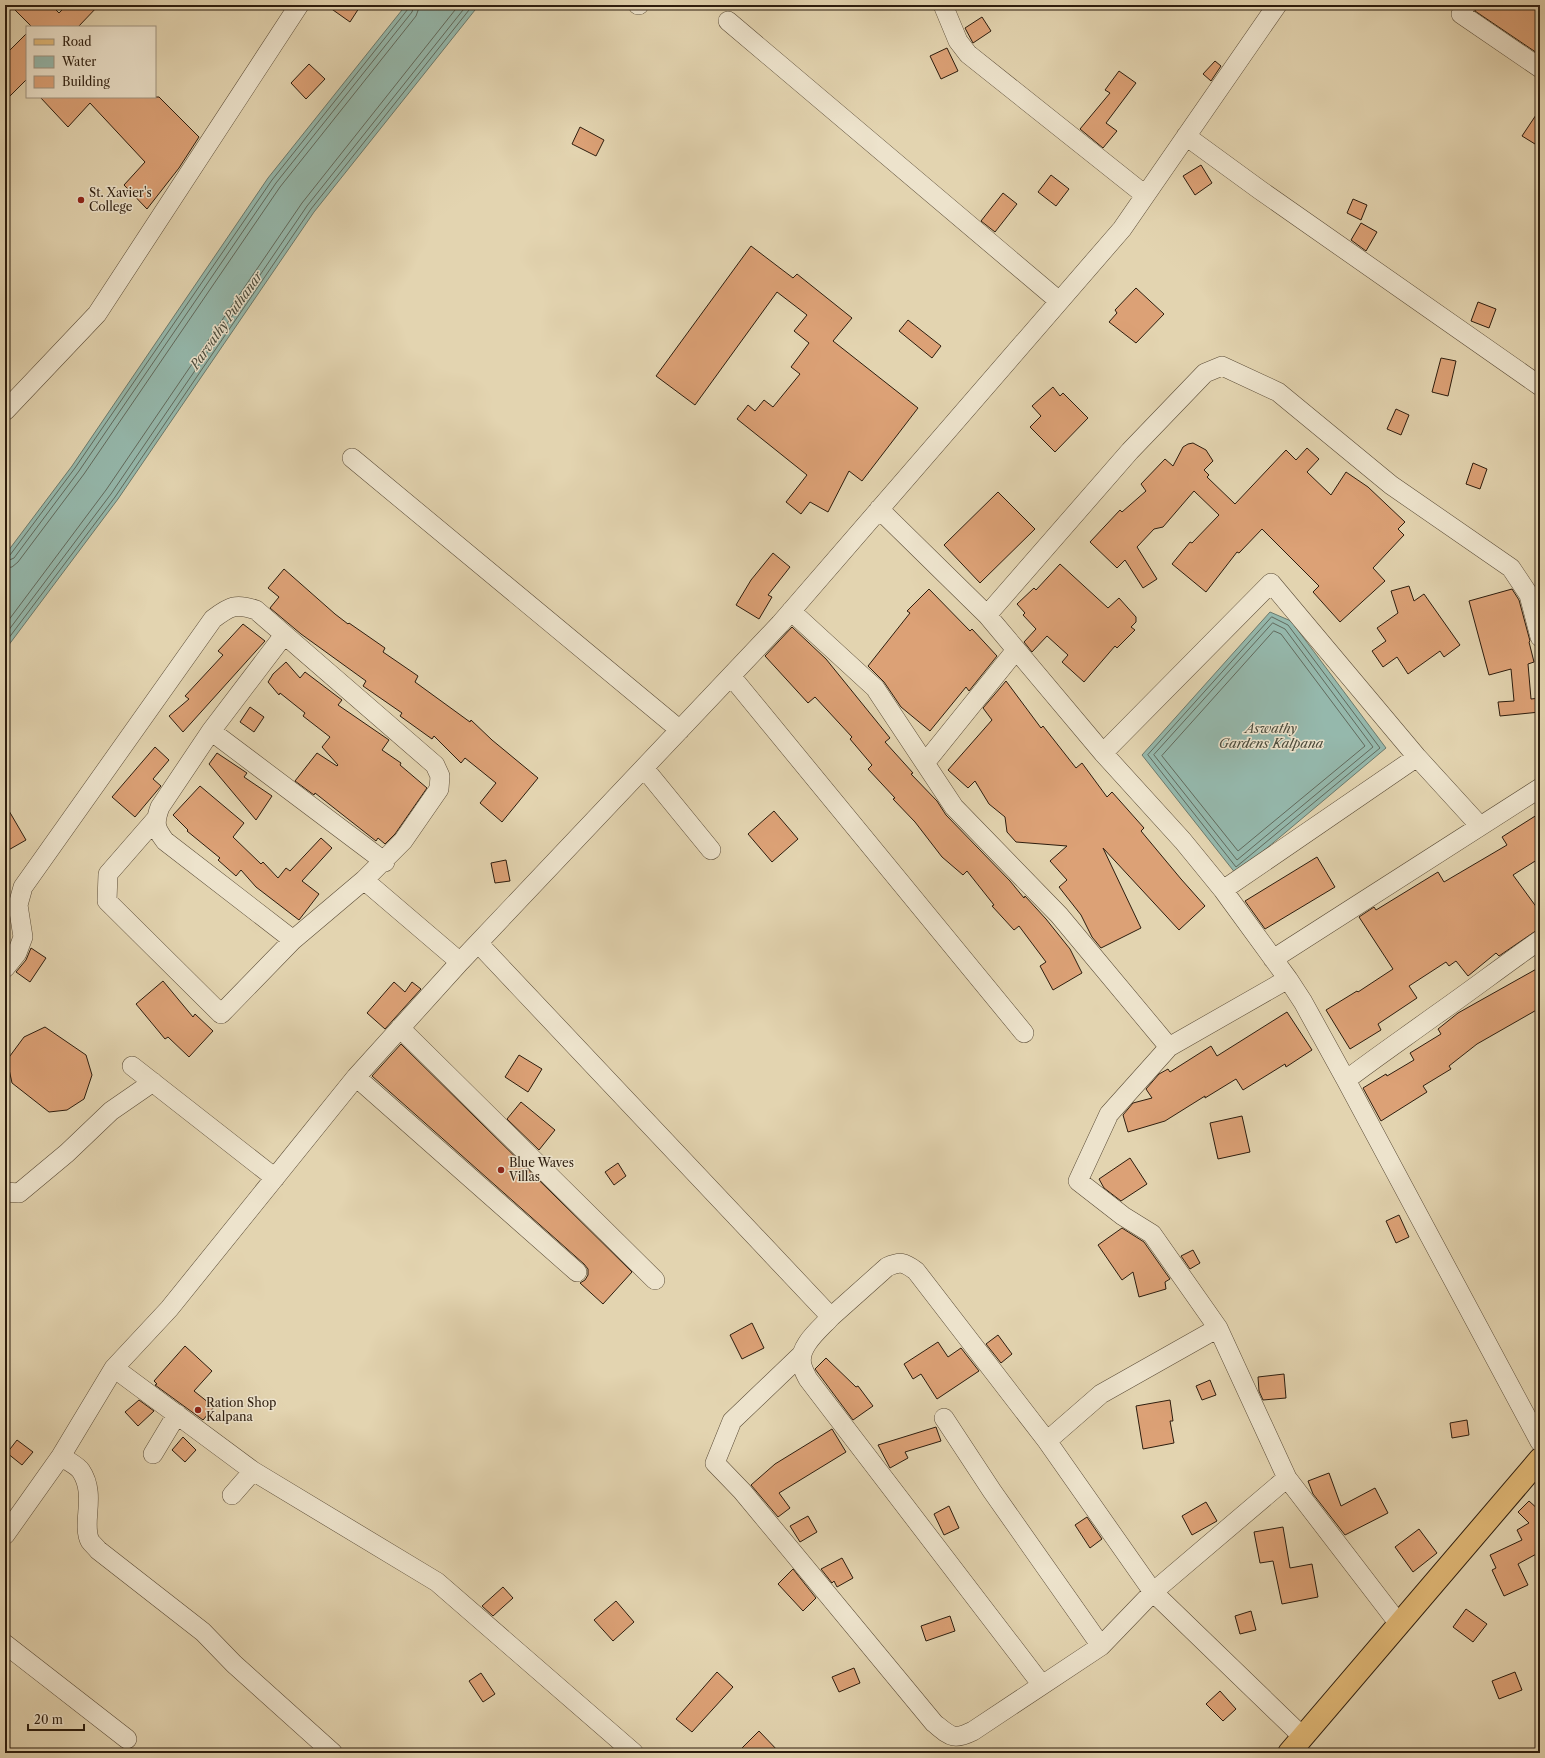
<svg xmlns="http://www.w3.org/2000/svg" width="1545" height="1758" font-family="'Libre Caslon Text',serif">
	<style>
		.water { fill: #95b8ac; stroke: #6b7a6d }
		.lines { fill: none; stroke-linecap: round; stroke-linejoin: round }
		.shore { stroke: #616a5d; stroke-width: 1 }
		.building { fill: #dca176; stroke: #2d1d0e }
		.minor-casing { stroke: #5a4b36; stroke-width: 20 }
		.major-casing { stroke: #2d1d0e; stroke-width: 24 }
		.minor { stroke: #ede3cc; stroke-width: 19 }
		.major { stroke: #e2ba78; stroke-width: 22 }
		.poi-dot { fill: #8f2418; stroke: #ede3cc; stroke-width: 1.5 }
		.labels { text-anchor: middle; stroke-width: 3; stroke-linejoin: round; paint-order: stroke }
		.poi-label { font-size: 12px; fill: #2d1d0e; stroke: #ede3cc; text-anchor: start }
		.water-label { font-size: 13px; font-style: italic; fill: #4c4c3d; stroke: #ede3cc }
	</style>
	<rect width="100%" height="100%" fill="#e3d4b0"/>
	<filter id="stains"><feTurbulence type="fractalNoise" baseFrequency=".005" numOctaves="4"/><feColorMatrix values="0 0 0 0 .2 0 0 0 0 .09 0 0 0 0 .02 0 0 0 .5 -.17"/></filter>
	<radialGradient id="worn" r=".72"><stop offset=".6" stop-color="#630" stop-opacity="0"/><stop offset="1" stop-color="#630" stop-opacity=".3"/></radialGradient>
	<!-- water -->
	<path class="water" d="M406,5H479L314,212L118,499L5,650V555L72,466L268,178Z
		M1270,612L1291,621L1386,748L1236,874L1142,755Z"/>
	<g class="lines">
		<!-- shore -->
		<path class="shore" d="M5,557L10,555L75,468L272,180L408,9L409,5
			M5,562L14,558L79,471L276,183L412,12L414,5
			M5,568L12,567L18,562L84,474L280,187L416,16L420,5
			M1272,617L1288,625L1380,748L1236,867L1148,755Z
			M1273,623L1285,629L1373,747L1237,860L1154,755Z
			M5,625L106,490L302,203L459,5
			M1274,631L1281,634L1365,746L1238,851L1162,756Z
			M5,635L111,494L307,206L467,5
			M5,643L115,497L311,209L473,5"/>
	</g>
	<!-- building -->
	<path class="building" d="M10,5H51L59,13L67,5H99L78,27H32Z
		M326,5H361L350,22Z
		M1477,5H1540V55L1475,11Z
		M982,17L991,31L973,43L965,28Z
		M27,33V79L5,101V55Z
		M947,48L958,71L941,79L930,56Z
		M1215,61L1221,66L1211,81L1203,74Z
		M309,64L325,79L306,99L291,83Z
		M1119,71L1136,83L1106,123L1117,131L1103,148L1080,129L1110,93L1105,90Z
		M40,97H159L199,137L179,168L147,209L124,185L145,162L90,103L68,127Z
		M1540,109V136L1535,144L1522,136Z
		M580,127L604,140L596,156L572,144Z
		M1201,165L1212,183L1195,195L1183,176Z
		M1051,175L1069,189L1056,206L1038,192Z
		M1003,193L1017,204L995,232L981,221Z
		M1353,199L1367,205L1361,220L1347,213Z
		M1361,223L1377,232L1366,251L1351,240Z
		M751,246L793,278L797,274L852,318L833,341L918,408L862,481L849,471L828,512L810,502L801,514L786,502L807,475L737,419L748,405L755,411L764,400L773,407L800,374L791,367L809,343L794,331L807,315L777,292L695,405L656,376Z
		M1136,288L1164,314L1136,343L1109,322L1117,313L1115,310Z
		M1478,302L1496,309L1489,328L1471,321Z
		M908,320L941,346L932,358L899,331Z
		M1441,358L1456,361L1448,396L1432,392Z
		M1053,387L1060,396L1063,393L1088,418L1055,452L1030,427L1041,416L1032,406Z
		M1396,409L1409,415L1401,435L1387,429Z
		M1193,443L1206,450L1213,461L1204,470L1209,475L1207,477L1235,504L1286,450L1296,460L1307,448L1319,459L1307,472L1331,495L1346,472L1368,487L1405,522L1398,529L1404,535L1373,568L1385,581L1340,622L1313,592L1319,586L1262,529L1239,553L1237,552L1206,592L1172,564L1190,542L1192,543L1219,515L1194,491L1163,527L1154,529L1137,547L1157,579L1143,588L1125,560L1117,568L1090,542L1120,510L1122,512L1146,491L1141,484L1165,459L1173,466L1183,447L1188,444Z
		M1473,463L1487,469L1480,489L1466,484Z
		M998,492L1035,529L980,583L944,545Z
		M773,553L790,567L768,595L772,597L759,619L736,605L751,580Z
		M1060,564L1108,608L1119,598L1136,617V622L1131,627L1135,630L1117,648L1115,646L1084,682L1062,662L1068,655L1047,636L1032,652L1024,642L1036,629L1023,615L1025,613L1017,604L1034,588L1036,590Z
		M284,569L335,614L348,624L349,623L385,648L383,652L418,676L415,682L470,722L471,720L492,740L538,778L502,822L480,803L496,783L465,758L461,763L434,736L432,739L400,716L402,713L363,686L366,681L301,634L270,608L279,597L268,588Z
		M1409,586L1414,601L1424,594L1460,645L1444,657L1440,651L1408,674L1397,657L1383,667L1372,651L1386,641L1377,628L1398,613L1391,591Z
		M929,589L970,631L972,629L997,656L969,691L966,687L930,731L901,707L884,682L868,666L910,613L907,611Z
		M1512,589L1519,600L1530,641L1529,642L1534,662L1528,664L1531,699L1540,698V712L1500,716L1498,702L1514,701L1511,669L1489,675L1469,601Z
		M243,624L265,641L183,732L169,716L189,699L185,696L223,655L218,651Z
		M792,627L826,659L890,738L885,742L913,773L911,774L937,801L946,815L1010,881L1024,898L1025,896L1046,919L1070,949L1082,973L1053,990L1040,966L1046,962L1019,926L1014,930L992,906L994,905L967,871L963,875L942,857L915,822L893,799L895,798L868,769L872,765L850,739L852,737L815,697L808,703L765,656Z
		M286,662L300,678L305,672L342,700L338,705L389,740L382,750L401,763L400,765L427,788L395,834L385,844L378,838L376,841L315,793L314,795L295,781L317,753L337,766L338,765L322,747L330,737L303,716L305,713L280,693L279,695L268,682L273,674Z
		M1006,681L1041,728L1043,726L1076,768L1082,763L1107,797L1112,792L1144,828L1141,831L1181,879L1205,906L1179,930L1103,848L1141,928L1101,948L1092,937L1081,915L1059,887L1067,880L1050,861L1067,846L1016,842L1007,832L1005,817L989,804L975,781L968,788L948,770L992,720L983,708Z
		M250,707L264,717L254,732L240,722Z
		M155,747L169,760L153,779L161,786L135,817L112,797Z
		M217,753L247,773L244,777L272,796L256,820L209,764Z
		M200,786L244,823L233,837L261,864L263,862L278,878L286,868L290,871L321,838L332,848L302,881L319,894L299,920L256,887L241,870L236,876L218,860L220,858L187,831L188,830L173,815Z
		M5,804L26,840L5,852Z
		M774,811L798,839L772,862L748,834Z
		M1540,813V858L1513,875L1540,912V928L1499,956L1496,953L1468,976L1456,961L1449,966L1446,962L1409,986L1417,998L1378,1024L1381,1030L1350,1049L1326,1010L1357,991L1358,992L1393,969L1359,917L1374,907L1376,910L1438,872L1444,882L1507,845L1502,837Z
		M1317,857L1335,887L1265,929L1245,901Z
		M506,860L510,881L495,883L491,863Z
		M31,948L46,958L30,982L16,972L26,960Z
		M1540,967V1008L1477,1044L1449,1066L1451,1069L1423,1086L1427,1092L1381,1121L1363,1088L1386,1074L1387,1076L1414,1060L1410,1053L1441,1034L1438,1029L1458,1013Z
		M163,981L193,1017L195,1014L213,1031L189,1057L168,1037L165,1039L136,1004Z
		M394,982L405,992L412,982L421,989L385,1029L367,1013Z
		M1287,1012L1312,1050L1286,1067L1285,1064L1243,1090L1236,1079L1205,1098V1096L1165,1121L1128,1132L1123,1115L1133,1103L1152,1098L1146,1089L1159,1074L1168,1069L1170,1072L1211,1046L1217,1056Z
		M45,1027L86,1055L92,1075L84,1099L67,1110L49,1112L12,1083L7,1060L24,1037Z
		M401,1044L632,1272L603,1304L580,1283L585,1280L588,1275V1269L584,1264L372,1076Z
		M519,1055L542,1069L528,1092L505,1077Z
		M521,1102L555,1130L539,1150L507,1119Z
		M1242,1116L1250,1152L1218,1159L1210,1123Z
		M1130,1158L1147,1184L1121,1201L1104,1188L1099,1179Z
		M618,1163L626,1176L614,1185L605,1172Z
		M1399,1215L1409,1237L1396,1243L1386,1221Z
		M1122,1228L1144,1242L1170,1279L1165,1282L1166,1289L1139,1297L1133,1272L1122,1280L1098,1245Z
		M1193,1250L1200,1263L1190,1269L1181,1256Z
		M752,1323L764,1348L742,1359L730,1335Z
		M998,1335L1012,1354L1001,1363L986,1344Z
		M938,1342L948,1357L961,1348L979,1371L937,1399L921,1374L913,1379L904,1364Z
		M185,1346L212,1371L194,1391L214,1407L203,1420L155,1385L157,1384L154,1381Z
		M826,1358L856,1387L858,1386L873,1406L853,1420L815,1369Z
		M1284,1374L1286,1398L1263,1400L1259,1391L1258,1377Z
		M1210,1380L1216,1395L1202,1400L1196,1386Z
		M139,1400L154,1411L138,1426L125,1412Z
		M1170,1400L1173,1421H1170L1174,1443L1143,1449L1136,1406Z
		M1467,1420L1469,1435L1452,1438L1450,1423Z
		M936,1427L941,1441L905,1452L908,1458L890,1468L878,1445Z
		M832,1429L846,1452L779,1493L790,1508L778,1517L751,1485L775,1464Z
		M183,1437L196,1450L185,1462L172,1450Z
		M17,1440L33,1452L22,1465L7,1453Z
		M1329,1473L1341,1506L1375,1488L1388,1513L1345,1535L1313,1494L1308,1481Z
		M1529,1501L1540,1511V1552L1518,1564L1528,1585L1504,1596L1492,1570L1496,1568L1490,1555L1522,1540L1517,1530L1529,1523L1518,1512Z
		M1206,1502L1217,1521L1192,1535L1182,1516Z
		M949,1506L959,1528L944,1535L934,1514Z
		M808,1516L817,1532L800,1542L790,1526Z
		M1087,1517L1102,1539L1090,1548L1075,1525Z
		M1283,1527L1290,1568L1312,1564L1318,1597L1282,1604L1273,1561L1260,1563L1254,1532Z
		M1419,1529L1437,1553L1413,1572L1395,1547Z
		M842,1558L853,1578L837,1587L834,1581L832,1583L821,1569Z
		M793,1569L816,1598L803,1611L778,1584Z
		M503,1587L513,1598L493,1616L482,1606Z
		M616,1601L634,1622L613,1641L594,1620Z
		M1466,1609L1487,1624L1473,1642L1453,1627Z
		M1251,1611L1256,1630L1240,1634L1235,1616Z
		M950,1616L955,1631L926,1641L921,1626Z
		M854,1668L860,1683L839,1692L832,1677Z
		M717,1672L733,1687L692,1732L676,1719Z
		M1515,1672L1522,1690L1499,1699L1492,1681Z
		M481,1673L495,1694L483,1702L469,1681Z
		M1220,1691L1236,1709L1223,1721L1206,1704Z
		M759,1731L780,1753H737Z"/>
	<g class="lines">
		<defs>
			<path id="minor" d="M638,5H639
				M943,5L958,41L968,54L1145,195
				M1466,5L1461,14L1540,68
				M728,21L1059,301
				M1186,136L1260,190L1540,386
				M5,411L97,314L299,5
				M352,458L680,730
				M879,509L987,615L1130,451L1205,373L1222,366L1278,392L1391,485L1511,568L1529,595L1540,637
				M791,611L875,688L954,807L1059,915L1169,1047L1288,979
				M987,615L1103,753L1183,841L1223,890L1288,979L1303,1002L1346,1080L1540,1442
				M284,635L211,731L160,807C154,823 155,828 165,841L293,940
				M731,676L1024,1033
				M211,731L385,862
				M1103,753L1271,583L1417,757L1223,890
				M1417,757L1480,826
				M925,763L1016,650
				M644,768L711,850
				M364,880L460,962
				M478,943L831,1317C820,1329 797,1347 802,1365C803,1370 806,1375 808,1379L1042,1685
				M1273,959L1540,788
				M5,968L17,953L23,937L18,905L23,887L213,619C230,606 236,603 256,610L435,765L440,776L439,789L403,841L364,880L293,940L221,1014L107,901L108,874L155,820
				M400,1028L655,1280
				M1169,1047L1109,1114L1078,1181L1123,1216L1152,1234L1218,1328L1287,1478
				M132,1066L275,1178
				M356,1077L577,1272
				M1346,1080C1375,1058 1404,1038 1433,1017C1469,992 1504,965 1540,940
				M5,1192L19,1193L67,1153L111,1111L153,1082
				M801,1355L732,1421L715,1463L742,1491L934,1723C950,1736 953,1741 973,1731L1101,1646L1153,1592L1047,1441L916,1271C904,1262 900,1261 887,1267L831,1317
				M114,1368L253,1471L437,1582L634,1753
				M944,1418L992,1491L1101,1646
				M1047,1441L1101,1394L1218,1328
				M153,1454L177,1414
				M61,1456C67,1461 77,1465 81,1471C97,1495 81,1523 90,1541C92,1544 96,1547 98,1550L203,1632L234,1664L333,1753
				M232,1495L253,1471
				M5,1535L61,1456L114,1368L169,1309L356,1077L460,962L780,624L1122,229L1277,5
				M5,1644L127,1739
				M1303,1737L1153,1592L1287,1478L1399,1624"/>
			<path id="major" d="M1289,1753L1540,1459"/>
		</defs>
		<!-- minor casing -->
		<use href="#minor" class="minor-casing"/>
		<!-- major casing -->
		<use href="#major" class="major-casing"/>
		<!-- minor -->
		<use href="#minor" class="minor"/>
		<!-- major -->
		<use href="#major" class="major"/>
	</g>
	<!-- markers -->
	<g class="poi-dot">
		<circle cx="81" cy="200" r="4"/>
		<circle cx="501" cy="1170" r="4"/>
		<circle cx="198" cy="1410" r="4"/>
	</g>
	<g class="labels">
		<!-- poi labels -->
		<g class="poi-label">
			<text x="89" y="197">St. Xavier's<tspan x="89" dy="14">College</tspan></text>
			<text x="509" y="1167">Blue Waves<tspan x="509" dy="14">Villas</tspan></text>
			<text x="206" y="1407">Ration Shop<tspan x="206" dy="14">Kalpana</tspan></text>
		</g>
		<!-- water labels -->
		<g class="water-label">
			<text transform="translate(226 320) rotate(-55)" y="5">Parvathy Puthanar</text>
			<text x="1271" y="733">Aswathy<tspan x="1271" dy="15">Gardens Kalpana</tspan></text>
		</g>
	</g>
	<!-- margin -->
	<rect width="1545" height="1758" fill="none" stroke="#e3d4b0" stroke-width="20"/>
	<rect x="6" y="6" width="1533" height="1746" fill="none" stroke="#2d1d0e" stroke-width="2"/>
	<rect x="10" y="10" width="1525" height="1738" fill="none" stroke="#2d1d0e"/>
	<!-- legend -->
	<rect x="26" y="26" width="130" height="72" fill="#ede3cc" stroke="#a09480"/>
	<rect x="34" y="39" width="20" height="6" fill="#e2ba78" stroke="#a09480"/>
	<text x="62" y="46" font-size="12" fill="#2d1d0e">Road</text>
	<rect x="34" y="56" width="20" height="12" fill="#95b8ac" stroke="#a09480"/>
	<text x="62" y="66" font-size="12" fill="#2d1d0e">Water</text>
	<rect x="34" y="76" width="20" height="12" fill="#dca176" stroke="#a09480"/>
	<text x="62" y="86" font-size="12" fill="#2d1d0e">Building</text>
	<!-- scale -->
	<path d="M28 1724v6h56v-6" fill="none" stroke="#2d1d0e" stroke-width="2"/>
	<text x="34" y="1724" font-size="12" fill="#2d1d0e" stroke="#ede3cc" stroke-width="3" paint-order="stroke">20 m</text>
	<rect width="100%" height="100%" filter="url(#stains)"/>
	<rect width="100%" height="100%" fill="url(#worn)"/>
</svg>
